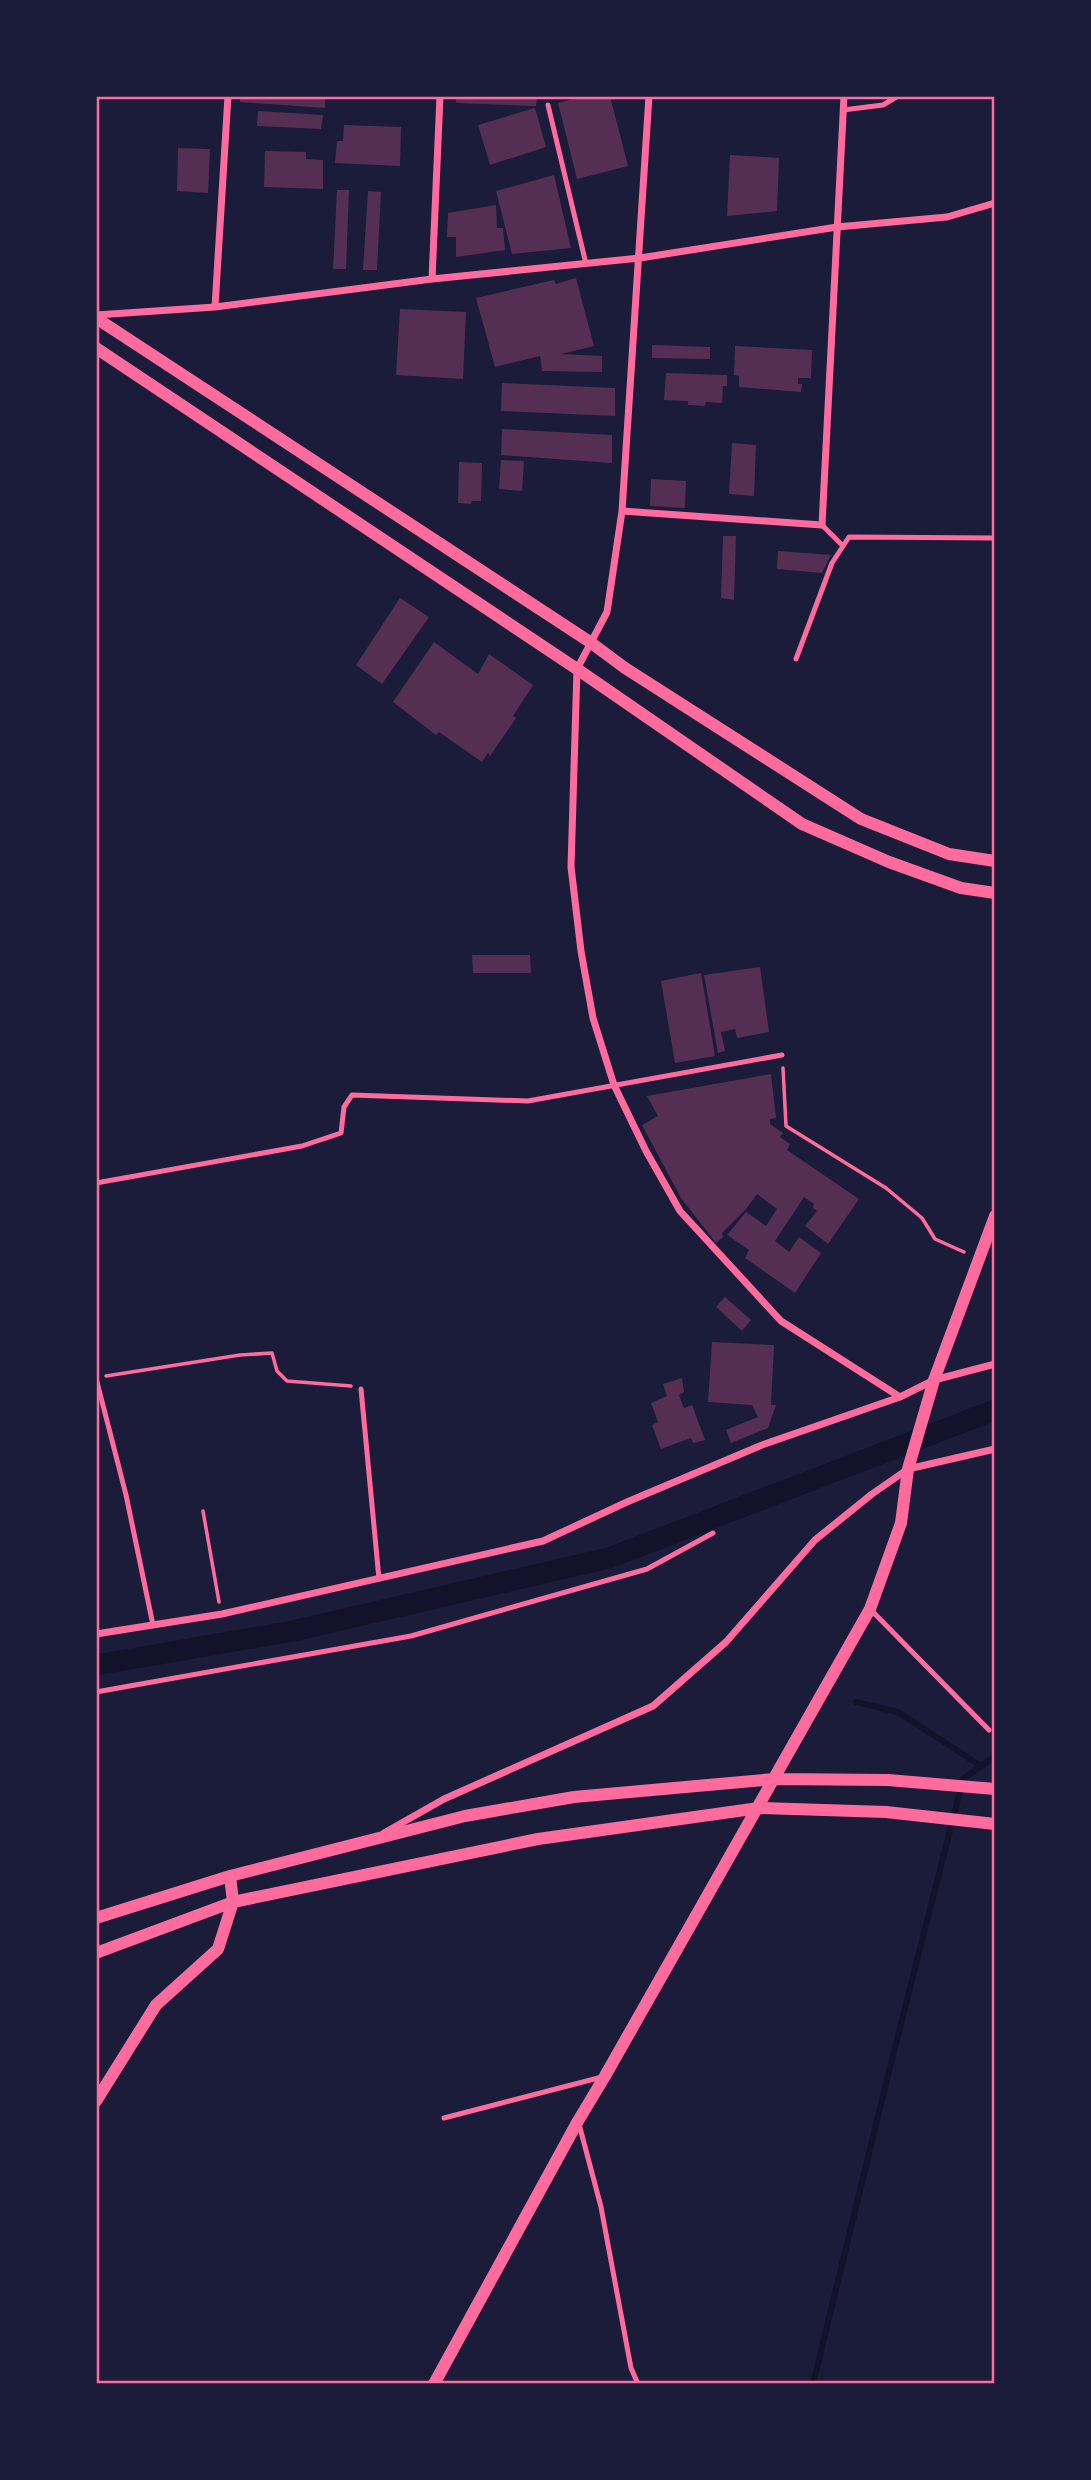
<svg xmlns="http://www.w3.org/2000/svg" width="1091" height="2480" font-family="Overpass,sans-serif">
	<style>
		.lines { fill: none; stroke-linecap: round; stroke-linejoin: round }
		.stream { stroke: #12122b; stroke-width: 6 }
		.canal { stroke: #12122b; stroke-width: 21 }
		.building { fill: #542f53 }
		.path { stroke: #ff6b9d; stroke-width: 3.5 }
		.service { stroke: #ff6b9d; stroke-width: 5 }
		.minor { stroke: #ff6b9d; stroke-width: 7 }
		.tertiary { stroke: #ff6b9d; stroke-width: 12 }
		.neatline { fill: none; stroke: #ff6b9d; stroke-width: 2.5 }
	</style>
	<rect width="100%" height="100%" fill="#1b1b3a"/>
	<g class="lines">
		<!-- stream -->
		<path class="stream" d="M856,1702L898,1712L981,1766
			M813,2384L889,2071L963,1779L995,1756"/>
		<!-- canal -->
		<path class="canal" d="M96,1665L293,1631L609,1558L995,1410"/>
	</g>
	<!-- building -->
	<path class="building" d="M240,96H325V108L240,102Z
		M456,96H537L536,106L456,103Z
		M585,96H610L628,166L577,179L558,103Z
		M535,108L546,147L490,165L478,125Z
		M258,111L323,115L321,129L257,126Z
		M344,125L401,127L400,166L335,163L337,141H343Z
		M178,148L210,149L208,193L177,191Z
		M265,151L306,152V159L323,160V189L264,187Z
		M730,155L779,158L777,211L727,216Z
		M554,175L571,248L512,254L496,191Z
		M337,190H349L346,269H333Z
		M368,191L381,192L377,270H363Z
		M496,205L497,228H503L505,250L456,257V237H447L448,213Z
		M576,278L594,346L561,354L602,356V372L542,371L540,356L495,367L476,298L554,280L556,284Z
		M400,309L466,312L463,379L396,375Z
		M652,345L710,347V359L652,358Z
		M735,346L812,350L811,378H798V384H802L801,392L739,387V376L734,375Z
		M666,373L727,375V386H723L722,403L706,402L705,406L688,405V401L664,400Z
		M502,383L615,388V416L501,411Z
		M502,429L612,435V463L501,455Z
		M732,443L756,445L754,496L729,494Z
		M501,460L524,461L522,491L499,489Z
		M459,462L482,463L481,501H472L471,504L458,503Z
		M651,479L686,481L685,508L650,506Z
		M723,536H736L734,600L721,598Z
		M778,551L831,555L822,573L777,569Z
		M400,598L429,617L382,684L356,665Z
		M434,642L478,674L489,654L533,685L513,716L516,718L490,756L488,753L482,762L439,732L436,735L393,702Z
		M472,955H530L531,973H473Z
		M760,967L769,1032L737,1038L735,1029L721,1032L725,1051L718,1053L704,975Z
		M701,973L715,1056L675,1063L661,981Z
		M771,1074L776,1118L770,1119V1124L783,1133L780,1137L790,1144L787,1150L859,1199L828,1244L805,1226L817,1211L813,1208L814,1204L804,1197L775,1241L789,1252L799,1237L821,1253L795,1293L745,1258L749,1250L727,1235L746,1212L766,1226L777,1209L757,1194L746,1209L722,1233L723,1237L716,1243L681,1198L642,1125L658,1116L647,1096Z
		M725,1297L751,1320L742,1331L716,1307Z
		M712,1342L774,1345L771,1405H776L768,1428L731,1443L726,1430L758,1417L752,1405L708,1402Z
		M682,1378L684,1392L679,1395L684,1408L692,1405L705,1440L693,1443L691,1438L661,1449L652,1425L658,1422L651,1403L667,1396L663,1384Z"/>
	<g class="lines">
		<!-- path -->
		<path class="path" d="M783,1068L786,1126L886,1188L922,1218L935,1239L964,1252
			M106,1376L240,1355L272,1353L277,1371L287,1381L351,1386
			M203,1511L219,1602"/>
		<!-- service -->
		<path class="service" d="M548,105L586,264
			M843,110L883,105L898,96
			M822,525L843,546
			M796,659L832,563L849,537L995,538
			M96,1183L302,1146L341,1133L344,1107L352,1095L528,1101L782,1055
			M96,1378L126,1495L153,1625
			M361,1389L379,1579
			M871,1610L989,1730
			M96,1692L411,1636L647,1569L713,1533
			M444,2118L602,2077
			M579,2124L601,2207L631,2368L638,2384"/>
		<!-- minor -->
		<path class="minor" d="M649,96L622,511L607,612L577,669L571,867L581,951L593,1018L614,1085L646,1151L680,1211L781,1321L900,1397
			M432,279L440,96
			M215,307L228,96
			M96,315L215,307L432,279L640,258L837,227L947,217L995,203
			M622,511L822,525L844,96
			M96,1634L222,1614L543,1541L627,1502L762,1445L900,1397L934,1380L995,1364
			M384,1833L444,1799L653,1706L726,1642L815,1540L872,1494L908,1469L995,1449"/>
		<!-- tertiary -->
		<path class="tertiary" d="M96,318L590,642L625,668L861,819L949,854L995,861
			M96,348L577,669L802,824L889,862L961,888L995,893
			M96,1918L230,1876L465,1816L574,1797L774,1779L888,1780L995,1789
			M96,1953L233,1902L538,1839L759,1808L886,1812L995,1824
			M96,2101L156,2005L218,1949L233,1902L230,1876
			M434,2384L578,2121L605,2076L870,1609L901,1523L908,1469L934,1380L995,1216"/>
	</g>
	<!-- border -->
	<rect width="1091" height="2480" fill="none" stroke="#1b1b3a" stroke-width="196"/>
	<rect x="98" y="98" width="895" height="2284" class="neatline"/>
</svg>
